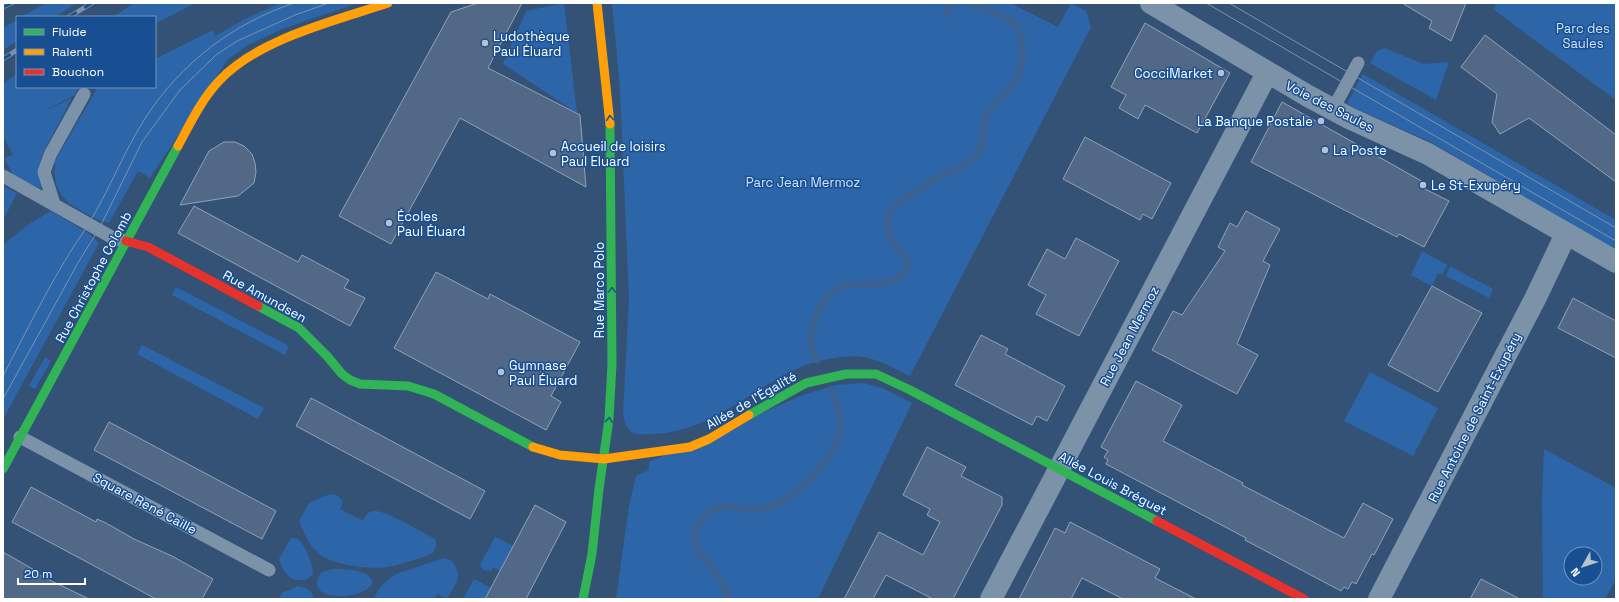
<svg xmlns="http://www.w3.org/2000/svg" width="1619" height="602" font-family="'Space Grotesk',sans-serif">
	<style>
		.green { fill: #2c66a9; fill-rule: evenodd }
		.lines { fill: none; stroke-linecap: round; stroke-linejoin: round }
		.stream { stroke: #3a6190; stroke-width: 7 }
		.building { fill: #516986; stroke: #91a2b7 }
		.lane { stroke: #7c92a9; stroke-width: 13 }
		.street { stroke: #7c92a9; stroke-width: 22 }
		.fast { stroke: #30b455; stroke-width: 9 }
		.slow { stroke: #ff9f0a; stroke-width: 9 }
		.jam { stroke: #e5322d; stroke-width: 9 }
		.tram { stroke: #7c92a9; stroke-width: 1 }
		.rail-casing { stroke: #7c92a9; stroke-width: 4.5 }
		.rail { stroke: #184f92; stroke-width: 3; stroke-dasharray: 9; stroke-linecap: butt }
		.oneway { stroke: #1a598c }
		.poi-dot { fill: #b8c2cf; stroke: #184f92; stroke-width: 1.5 }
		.labels { text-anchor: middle; stroke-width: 3; stroke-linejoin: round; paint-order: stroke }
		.park-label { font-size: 13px; fill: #cee3fb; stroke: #184f92 }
		.poi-label { font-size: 13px; fill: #fff; stroke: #184f92; text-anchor: start }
		.street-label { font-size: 13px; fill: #fff; stroke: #184f92 }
	</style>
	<rect width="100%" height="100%" fill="#345276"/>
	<!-- green -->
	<path class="green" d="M46,3H77L55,17H21Z
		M134,3H195L155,24V17H113Z
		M280,3H358L282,29L248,45L228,59L150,178L138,171L109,223C100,221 91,217 83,212C60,199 53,189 55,161L98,87H155V59L213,30L215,36L245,19Z
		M564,3L577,113L503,64L526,11Z
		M612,3H1010L1058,27L1071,3L1086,11L1091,27L910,376C897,370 883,362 869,358C852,354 831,358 815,362C802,365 790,372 779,378C735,402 706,431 653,434C635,435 627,435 623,415L629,299L620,89Z
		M1496,3H1616V100L1494,10Z
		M17,20V41L3,50V28Z
		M1384,48L1424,64L1449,62L1436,100L1370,63L1377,51Z
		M17,74V87H78L75,95L38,114L72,98L41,157L39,170L42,187L39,188L14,176L4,158L13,155L3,136V84Z
		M1363,74L1616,220V250L1429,141L1354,108L1347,103Z
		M3,186L17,193L3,220Z
		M51,211L90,234L99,243L3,419V245L29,224Z
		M1422,251L1447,265L1442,275L1438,273L1432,286L1411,275Z
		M1450,266L1493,289L1489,298L1446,276Z
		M176,287L289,346L285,355L172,295Z
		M142,345L264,408L258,419L137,354Z
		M45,357L51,361L35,389L29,386Z
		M1370,372L1438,408L1413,456L1344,421Z
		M864,383L882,388L912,403L818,599H616L629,506L636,476L649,470V462L803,395L836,385Z
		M1544,449L1616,488V579L1605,599H1543L1542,498ZM1571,554H1595V578H1571Z
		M334,494L339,497L343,502L340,509L363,521C365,517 367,512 373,511C385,509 423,533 435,539L436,544L434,552C427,557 419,558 411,561C403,563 395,566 387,567C369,570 332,565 318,553C308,545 304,532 299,521L309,503L324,496Z
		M495,537L513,546L500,571L493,567L491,571H486L482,569L480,565Z
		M291,538C292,538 296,538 297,539C305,543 313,565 313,574L307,579C291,584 283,572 279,559Z
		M444,558L452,561C464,578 456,582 447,599L437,594L435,599H374C378,588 386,580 396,574Z
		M333,569C345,569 370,569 373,583C363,602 299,602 322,572Z
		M474,579L491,588L485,599H463Z
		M298,586C305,588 313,590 314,599H279L282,593Z"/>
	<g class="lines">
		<!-- stream -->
		<path class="stream" d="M945,15L953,3
			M817,360C808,341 809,335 817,316C819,310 821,304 825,299C840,278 864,287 885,283C893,282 900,277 906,271L908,262L888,235V217L895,205L912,193L945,174L966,164L979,154L983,136L985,116L1011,87L1019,75L1022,63V43L1017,25L999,14L970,3
			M725,599L727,596C726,592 725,588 723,584C717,572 694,552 694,539C694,527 704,512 716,508C731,504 747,512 761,509C791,502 819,475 833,448C836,444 839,439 840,435C842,419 837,406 832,391"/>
	</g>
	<!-- building -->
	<path class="building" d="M478,3H522L488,68L580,115L586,187L460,118L391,244L339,216L451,12Z
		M1402,3H1466L1451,41L1429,28L1432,21Z
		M1145,23L1230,73L1197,133L1145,105L1138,119L1119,108L1126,95L1111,87Z
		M1485,35L1616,135V182L1529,118L1500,134L1492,122L1497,94L1461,67Z
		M1282,102L1425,183L1423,188L1449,201L1424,247L1399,234L1397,237L1251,162Z
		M1085,137L1171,183L1152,219L1143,214L1140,220L1063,179Z
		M224,142H235L244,146L252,154L255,163L256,172L254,183L238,196L180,205L209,151Z
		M194,206L298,262L302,255L349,280L344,288L365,298L350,326L178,233Z
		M1246,211L1280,229L1263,261L1270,265L1237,344L1258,355L1237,394L1152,350L1173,311L1182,315L1225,251L1218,247L1230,223L1237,227Z
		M1076,238L1119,261L1079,336L1036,314L1046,295L1028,285L1047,249L1065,259Z
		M436,272L488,299L490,294L580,342L551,396L561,402L546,430L394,348Z
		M1432,286L1482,313L1438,392L1388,365Z
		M1573,298L1616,321V358L1558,328Z
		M981,335L1008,349L1005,354L1065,386L1047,421L1037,416L1032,425L955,385Z
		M1136,381L1182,405L1163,441L1243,483L1242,485L1344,538L1363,503L1393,519L1374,555L1372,554L1356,584L1352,582L1348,589L1344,587L1341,591L1245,540L1246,538L1106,464L1108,460L1104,457L1108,451L1101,447Z
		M311,398L485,491L470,519L296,426Z
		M109,422L276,511L262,539L94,450Z
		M927,447L966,467L961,476L1002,497V505L953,599H933L886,575L873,599H844L879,532L923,555L940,522L927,515L930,509L903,495Z
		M31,487L96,522L97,519L106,523L134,539L172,556L213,579L202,599H156L12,522Z
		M535,505L566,522L526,599H485Z
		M1070,522L1160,569L1155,578L1196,599H1123L1082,578L1071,599H1019L1055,528L1065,533Z
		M3,552L38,572L37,574L89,599H3Z
		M1481,579L1520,599H1470Z"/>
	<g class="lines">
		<!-- lane -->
		<path class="lane" d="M1333,109L1358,63
			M3,176L115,239L126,241
			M54,204L44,172L50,155L84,94
			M20,437L269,570"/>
		<!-- street -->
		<path class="street" d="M1151,3L1308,96L1349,118L1428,154L1616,262
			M991,599L1267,73
			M1379,599L1536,297L1566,234"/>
		<!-- fast -->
		<path class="fast" d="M258,306L299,328L327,356L342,374L350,380L360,384L408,386L434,394L533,447
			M749,415L806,383L846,374H876L910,390L1157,521
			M3,469L178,146
			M583,599L592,554L599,489L609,419L612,364L610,124"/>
		<!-- slow -->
		<path class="slow" d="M597,3L610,124
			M178,146C190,124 201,100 219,81C258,39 334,21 388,3
			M533,447L560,455L604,459L690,447L709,439L749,415"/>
		<!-- jam -->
		<path class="jam" d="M126,241L148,247L258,306
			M1157,521L1304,599"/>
		<!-- tram -->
		<path class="tram" d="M1206,3L1616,241
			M1229,3L1616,228
			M3,376C26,332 48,287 74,246C79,238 85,231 89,223C110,189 124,151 146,117C181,63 234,23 294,3
			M3,399L79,261L99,229L142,142L180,90L216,55L237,41L295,15L329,3"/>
		<defs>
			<path id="rail" d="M3,7L12,3
				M69,17L92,3
				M3,59L17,50"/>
		</defs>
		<!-- rail casing -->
		<use href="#rail" class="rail-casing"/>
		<!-- rail -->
		<use href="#rail" class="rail"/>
	</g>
	<!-- one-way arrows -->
	<defs><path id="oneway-chevron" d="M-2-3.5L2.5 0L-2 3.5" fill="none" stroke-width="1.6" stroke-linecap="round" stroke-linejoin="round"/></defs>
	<g class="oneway">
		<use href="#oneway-chevron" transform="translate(610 118) rotate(-95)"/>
		<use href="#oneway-chevron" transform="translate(612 290) rotate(-90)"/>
		<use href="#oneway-chevron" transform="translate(609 420) rotate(-84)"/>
	</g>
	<!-- markers -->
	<g class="poi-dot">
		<circle cx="485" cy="43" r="4"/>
		<circle cx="1221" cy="73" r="4"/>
		<circle cx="1321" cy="121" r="4"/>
		<circle cx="1325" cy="150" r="4"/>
		<circle cx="553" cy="153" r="4"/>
		<circle cx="1423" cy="185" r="4"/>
		<circle cx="389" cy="223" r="4"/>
		<circle cx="501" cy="372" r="4"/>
	</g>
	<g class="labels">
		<!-- park labels -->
		<g class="park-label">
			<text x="1583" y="33">Parc des<tspan x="1583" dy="15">Saules</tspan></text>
			<text x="803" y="187">Parc Jean Mermoz</text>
		</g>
		<!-- poi labels -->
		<g class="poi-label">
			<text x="493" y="41">Ludothèque<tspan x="493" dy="15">Paul Éluard</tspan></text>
			<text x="1213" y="78" text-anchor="end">CocciMarket</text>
			<text x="1313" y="126" text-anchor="end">La Banque Postale</text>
			<text x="561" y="151">Accueil de loisirs<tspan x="561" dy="15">Paul Eluard</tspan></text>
			<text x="1333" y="155">La Poste</text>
			<text x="1431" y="190">Le St-Exupéry</text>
			<text x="397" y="221">Écoles<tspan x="397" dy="15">Paul Éluard</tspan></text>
			<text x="509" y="370">Gymnase<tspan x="509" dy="15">Paul Éluard</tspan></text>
		</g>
		<!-- street labels -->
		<g class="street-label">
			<text transform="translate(1330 106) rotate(27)" y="5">Voie des Saules</text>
			<text transform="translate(93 277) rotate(-62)" y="5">Rue Christophe Colomb</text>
			<text transform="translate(599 290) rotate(-90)" y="5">Rue Marco Polo</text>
			<text transform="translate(265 296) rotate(29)" y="5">Rue Amundsen</text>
			<text transform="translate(1129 336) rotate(-62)" y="5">Rue Jean Mermoz</text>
			<text transform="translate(751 400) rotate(-30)" y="5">Allée de l'Égalité</text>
			<text transform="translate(1474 417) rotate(-63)" y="5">Rue Antoine de Saint-Exupéry</text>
			<text transform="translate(1113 483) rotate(28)" y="5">Allée Louis Bréguet</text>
			<text transform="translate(145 503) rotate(28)" y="5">Square René Caille</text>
		</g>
	</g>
	<!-- border -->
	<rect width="1619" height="602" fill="none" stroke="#ffffff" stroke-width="8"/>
	<!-- legend -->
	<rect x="16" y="16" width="140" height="72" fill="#184f92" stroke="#7495be"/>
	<rect x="24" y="29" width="20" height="6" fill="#30b455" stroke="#7495be"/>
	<text x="52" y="36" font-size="12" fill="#ffffff">Fluide</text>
	<rect x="24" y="49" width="20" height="6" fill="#ff9f0a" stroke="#7495be"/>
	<text x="52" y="56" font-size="12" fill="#ffffff">Ralenti</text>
	<rect x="24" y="69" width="20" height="6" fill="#e5322d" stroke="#7495be"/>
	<text x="52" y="76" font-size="12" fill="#ffffff">Bouchon</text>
	<!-- north arrow -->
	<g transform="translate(1583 566) rotate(231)"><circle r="19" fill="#184f92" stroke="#7495be"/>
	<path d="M0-3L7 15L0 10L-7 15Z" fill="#b8c2cf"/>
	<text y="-6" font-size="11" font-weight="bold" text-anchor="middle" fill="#ffffff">N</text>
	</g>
	<!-- scale -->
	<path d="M18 578v6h67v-6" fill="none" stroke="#ffffff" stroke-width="2"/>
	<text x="24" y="578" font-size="12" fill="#ffffff" stroke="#184f92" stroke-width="3" paint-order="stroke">20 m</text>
</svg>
